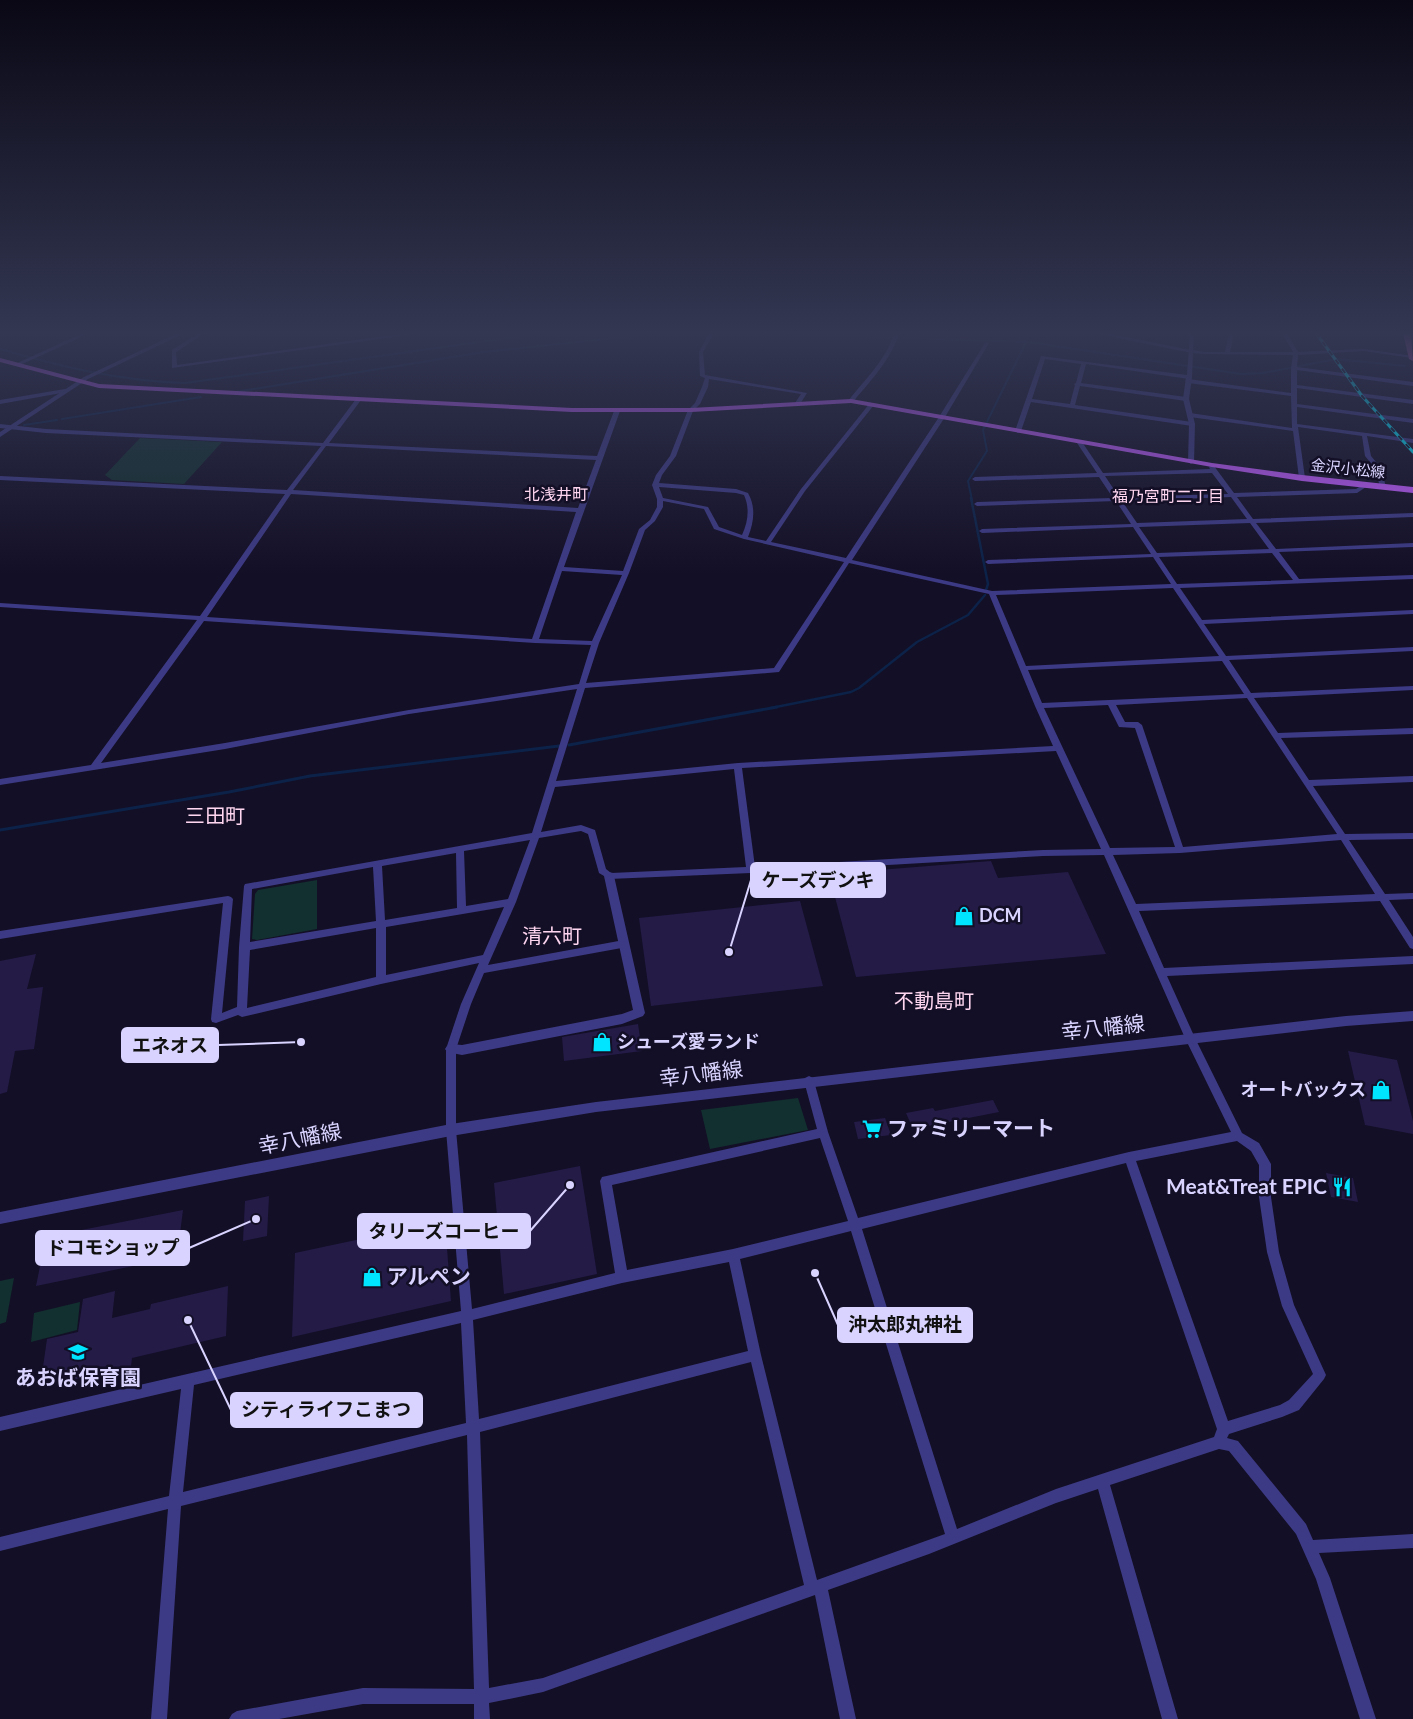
<svg xmlns="http://www.w3.org/2000/svg" width="1413" height="1719" font-family="Lato,'Noto Sans JP',sans-serif">
	<style>
		.green { fill: #12302f }
		.lines { fill: none; stroke-linecap: round; stroke-linejoin: round }
		.stream-far2 { stroke: #0c2248; stroke-width: 2 }
		.stream-far1 { stroke: #0c2248; stroke-width: 2.5 }
		.stream { stroke: #0c2248; stroke-width: 3 }
		.building { fill: #241b47 }
		.minor { fill: #3d3a85; fill-rule: evenodd }
		.tertiary { fill: #3d3a85; fill-rule: evenodd }
		.primary { fill: #c25bff; fill-rule: evenodd }
		.trunk { fill: #e055d1; fill-rule: evenodd }
		.rail-casing { stroke: #00e5ff; stroke-width: 3 }
		.rail { stroke: #130f26; stroke-width: 2; stroke-dasharray: 5.5; stroke-linecap: butt }
		.labels { text-anchor: middle; stroke-width: 5; stroke-linejoin: round; paint-order: stroke }
		.far-street-label { font-size: 15px; fill: #d9d4ff; stroke: #130f26 }
		.far-quarter-label { font-size: 16px; fill: #ffd6f0; stroke: #130f26 }
		.far-neighbourhood-label { font-size: 16px; fill: #ffd6f0; stroke: #130f26 }
		.poi-label { font-size: 18px; font-weight: bold; fill: #d9d4ff; stroke: #130f26; text-anchor: start }
		.quarter-label { font-size: 20px; fill: #ffd6f0; stroke: #130f26 }
		.near-street-label { font-size: 21px; fill: #d9d4ff; stroke: #130f26 }
		.near-poi-label { font-size: 21px; font-weight: bold; fill: #d9d4ff; stroke: #130f26; text-anchor: start }
		.leader { fill: none; stroke: #d9d4ff; stroke-width: 2 }
		.callout-dot { fill: #d9d4ff; stroke: #130f26; stroke-width: 2 }
		.callout { fill: #d9d4ff; stroke: #d9d4ff; stroke-width: 2 }
		.callout-label { font-size: 19px; text-anchor: middle; font-weight: bold; fill: #111 }
	</style>
	<rect width="100%" height="100%" fill="#130f26"/>
	<!-- green -->
	<path class="green" d="M140,438L222,442L184,484L112,480L105,475Z
		M317,880V929L257,940L252,939L255,894L258,890Z
		M798,1098L808,1130L710,1149L701,1110Z
		M14,1278L6,1322L0,1324V1281Z
		M80,1302L77,1330L31,1342L34,1313Z"/>
	<g class="lines">
		<!-- stream-far2 -->
		<path class="stream-far2" d="M782,333L802,335
			M808,335L893,337
			M903,338L1029,342L1241,374L1263,373L1336,359L1405,366
			M946,339L949,333
			M0,349C61,367 121,381 185,383L545,333
			M235,392L484,352L660,333
			M62,419L201,397
			M24,425L57,420
			M972,500L968,481L987,451L983,430L1026,342"/>
		<!-- stream-far1 -->
		<path class="stream-far1" d="M971,498L988,584L986,590
			M771,708L851,692L859,688L917,642L968,615L985,595"/>
		<!-- stream -->
		<path class="stream" d="M569,745L777,707
			M0,830L229,792L310,776L559,746"/>
	</g>
	<!-- building -->
	<path class="building" d="M991,861L998,878L1068,872L1106,954L856,977L829,874Z
		M800,901L823,986L651,1006L639,918Z
		M36,954L27,989L43,987L34,1049L15,1051L7,1092L0,1094V961Z
		M638,1024L642,1051L564,1061L562,1037Z
		M1348,1051L1397,1060L1413,1121V1134L1365,1125Z
		M993,1100L999,1112L913,1129L906,1113L933,1108L935,1111Z
		M885,1118L891,1135L858,1139L854,1122Z
		M580,1166L597,1274L504,1294L494,1183Z
		M1326,1173L1353,1178L1358,1202L1331,1197Z
		M269,1196L267,1236L243,1241L245,1201Z
		M183,1210L177,1257L36,1286L46,1237Z
		M445,1221L451,1301L292,1337L295,1253Z
		M228,1286L226,1336L132,1358L131,1366L40,1388L47,1339L78,1332L83,1299L115,1291L112,1318L150,1309L151,1304Z"/>
	<g class="lines">
		<!-- minor -->
		<path class="minor" d="M83,333H90L18,366L13,365Z
			M199,333H205L176,352L177,365L406,333H422L172,368V350Z
			M709,333H714L703,352L705,375L807,393L800,404L798,405L795,403L801,394L709,379L708,387L700,404L693,411L676,456L662,475L659,483L736,489L748,493C756,507 754,522 748,537L766,541L801,489L870,403H874V405L805,491L771,542L846,558L939,417L985,343L987,342L989,343L945,417L852,560L992,591L1171,584L1153,557L988,564L985,562L988,560L1151,554L1133,527L982,533L979,531L982,529L1131,524L1116,501L977,506L974,504L977,502L1113,498L1099,477L975,481L972,479L975,477L1097,473L1077,443L1080,441L1082,442L1103,473L1210,469L1209,467L1212,465L1214,466L1234,493L1356,489L1364,484L1369,485L1357,493L1237,497L1253,519L1413,513V517L1256,523L1276,549L1413,543V547L1279,552L1299,579L1413,575V579L1180,588L1202,620L1413,610V614L1204,624L1226,656L1413,647V651L1229,660L1251,693L1413,686V690L1254,698L1278,733L1413,728V734L1281,738L1309,780L1413,776V782L1313,786L1345,834L1413,833V839L1349,840L1385,894L1413,893V899L1389,900L1413,937V949L1410,948L1380,901L1139,911L1164,968L1413,956V964L1167,976L1195,1038L1242,1133L1259,1143L1271,1164V1197L1279,1252L1294,1305L1326,1375L1324,1379L1299,1410L1282,1417L1229,1434L1227,1438L1238,1441L1306,1524L1313,1540L1413,1534V1548L1319,1553L1330,1578L1376,1719H1360L1316,1579L1296,1534L1229,1451L1219,1449L1110,1485L1178,1719H1162L1098,1489L1056,1503L929,1554L828,1590L856,1719H840L815,1595L543,1692L489,1703L490,1719H474V1704H363L279,1719H229L232,1714L237,1711L363,1688L474,1689L467,1435L181,1506L167,1719H151L168,1509L0,1551V1537L169,1496L181,1389L0,1431V1417L461,1311L446,1130V1049L461,1004L479,963L381,984L242,1017L238,1015L216,1023L212,1022L211,1019L223,903L0,939V931L228,896L231,897L233,899L222,1013L237,1007L239,947L244,886L245,884L532,833L577,689L409,714L225,749L0,785V779L91,765L197,620L0,607V603L200,616L285,494L0,480V476L287,490L321,446L46,433L0,428V424L46,429L323,443L356,399L358,398L361,400L329,443L597,456L614,411L617,409L620,411L564,567L623,571L639,529L650,520L657,507V499L652,485L656,475L670,456L688,410L695,403L702,387L705,378L700,376L699,352ZM326,446L596,460L578,508L293,490ZM1212,473L1228,494L1119,497L1105,476ZM659,487L736,493L744,495C750,508 748,522 742,535L719,527L708,507L663,498ZM291,494L576,512L532,639L207,617ZM1231,497L1247,519L1137,523L1122,501ZM663,501L704,509L714,529L744,539L844,562L774,668L586,683L599,643L629,573L645,530L655,521L663,507ZM1250,523L1269,549L1157,553L1139,527ZM1272,553L1293,580L1177,584L1159,557ZM849,563L989,594L1035,706L1053,746L738,763L556,781L585,688L779,672ZM562,571L622,575L592,641L539,639ZM1173,588L1219,656L1026,666L996,595ZM204,621L535,643L591,645L579,684L409,710L225,743L101,763ZM1222,661L1244,694L1042,703L1028,670ZM1247,698L1337,834L1183,847L1142,725L1138,722H1125L1116,705ZM1108,705L1119,727L1135,728L1175,847L1110,848L1044,708ZM1056,751L1101,849L1043,850L755,867L742,768ZM734,769L746,867L611,873L606,869L595,830L581,825L541,832L555,787ZM581,831L588,834L599,873L609,879L751,873L1043,856L1104,855L1185,1038L1231,1132L1129,1152L858,1218L828,1132L814,1081L813,1078L809,1076L805,1078L804,1081L817,1129L602,1177L600,1181L615,1273L472,1309L456,1130V1049L471,1004L484,973L627,947L629,944L627,941L624,940L488,965L516,902L539,838ZM530,840L508,899L466,906L464,851ZM1341,840L1375,894L1136,904L1113,855L1180,853ZM456,853L457,908L385,920L382,866ZM373,867L376,921L250,942L252,889ZM504,907L483,955L386,975V927ZM376,928V977L247,1008L250,950ZM820,1138L848,1221L733,1249L627,1270L612,1185ZM1237,1141L1251,1151L1259,1165V1197L1267,1252L1282,1306L1313,1374L1289,1400L1280,1405L1228,1421L1136,1161ZM1126,1163L1217,1429L1214,1437L1056,1489L957,1529L862,1229ZM851,1231L945,1534L817,1580L761,1355L740,1259ZM729,1262L748,1351L479,1419L473,1320L622,1283ZM461,1323L466,1423L183,1492L194,1385ZM751,1362L804,1585L543,1678L489,1688L480,1432Z
			M894,333H899C891,360 870,381 853,402H849V400C865,379 887,359 894,333Z
			M1190,333H1194L1193,350L1204,352H1225L1229,333H1234L1230,352H1293L1282,333H1287L1298,352L1364,349L1413,356L1412,358L1364,351L1298,355L1297,367L1413,382V386L1297,370V385L1413,400V404L1297,388V404L1413,419V423L1297,407V424L1413,439V443L1367,436L1371,456L1381,468L1386,487L1385,488L1380,487L1375,468L1365,456L1362,436L1298,427L1305,478L1302,480L1299,478L1293,431L1190,417L1187,415L1190,413L1292,428L1291,396L1188,383L1185,381L1188,379L1291,393V368L1293,355L1204,354L1193,353L1192,377L1189,379L1086,364L1081,383L1186,397L1189,399L1186,401L1080,386L1075,405L1192,422L1195,424L1192,426L1031,402L1021,431L1018,433L1015,431L1041,356L1187,375ZM1045,359L1081,364L1076,383L1074,384L1075,385L1070,404L1032,399Z
			M1386,333L1413,335V337L1388,334Z
			M65,389L67,390V392L0,404V400Z"/>
		<!-- tertiary -->
		<path class="tertiary" d="M178,333H185L88,379L0,437V432L84,377Z
			M1093,333H1106L1195,351L1192,353Z
			M1189,375L1192,377L1189,399L1195,424L1194,462L1191,464L1188,462L1189,424L1183,399L1186,377Z
			M609,872L613,873L614,876L645,1013L643,1016L622,1024L462,1055L447,1052L445,1049L447,1046L451,1044L462,1045L622,1014L633,1010L604,876L605,873Z
			M1413,1011V1021L1346,1026L596,1112L451,1136L0,1224V1212L451,1124L596,1102L1346,1016Z"/>
		<!-- primary -->
		<path class="primary" d="M0,358L99,384L572,408H691L851,399L1212,463L1302,475L1413,487V493L1302,481L1212,467L851,403L691,412H572L99,388L0,362Z"/>
		<!-- trunk -->
		<path class="trunk" d="M1403,333H1411L1413,361L1409,359Z"/>
		<defs>
			<path id="rail" d="M1316,333L1362,396L1413,452"/>
		</defs>
		<!-- rail casing -->
		<use href="#rail" class="rail-casing"/>
		<!-- rail -->
		<use href="#rail" class="rail"/>
	</g>
	<!-- sky -->
	<linearGradient id="sky" x2="0" y2="1"><stop stop-color="#0a0815"/><stop offset="0.58" stop-color="#333752"/><stop offset="1" stop-color="#333752" stop-opacity="0"/></linearGradient>
	<rect width="1413" height="574" fill="url(#sky)"/>
	<!-- icons -->
	<defs>
		<symbol id="shop-bare" viewBox="-9 -9 18 18"><path d="M-5-2.5h2.3a2.7 3.5 0 0 1 5.4 0H5L5.5 6h-11ZM-1.5-2.5h3a1.5 2.3 0 0 0-3 0Z" fill="#00e5ff" stroke="#130f26" stroke-width="2.5" paint-order="stroke"/></symbol>
		<symbol id="supermarket-bare" viewBox="-9 -9 18 18"><path d="M-6-5.5h2.5l.6 2H6L4.5 2H-2.5L-4.4-4H-6ZM-1.5 3.2a1.3 1.3 0 1 0 .1 0ZM3 3.2a1.3 1.3 0 1 0 .1 0Z" fill="#00e5ff" stroke="#130f26" stroke-width="2.5" paint-order="stroke"/></symbol>
		<symbol id="restaurant-bare" viewBox="-9 -9 18 18"><path d="M-5-6h1v4h1v-4h1v4h1v-4h1v5L-1.5 .5V6h-2V.5L-5-1ZM5-6V6H3V1.5H1.5Q1.5-4 5-6Z" fill="#00e5ff" stroke="#130f26" stroke-width="2.5" paint-order="stroke"/></symbol>
		<symbol id="school-bare" viewBox="-9 -9 18 18"><path d="M0-5L7-2L0 1L-7-2ZM-4 1L0 2.5L4 1V4Q0 6-4 4Z" fill="#00e5ff" stroke="#130f26" stroke-width="2.5" paint-order="stroke"/></symbol>
	</defs>
	<g fill-rule="evenodd">
		<use href="#shop-bare" x="950" y="902" width="28" height="28"/>
		<use href="#shop-bare" x="588" y="1028" width="28" height="28"/>
		<use href="#shop-bare" x="1367" y="1076" width="28" height="28"/>
		<use href="#supermarket-bare" x="858" y="1115" width="28" height="28"/>
		<use href="#restaurant-bare" x="1328" y="1173" width="28" height="28"/>
		<use href="#shop-bare" x="358" y="1263" width="28" height="28"/>
		<use href="#school-bare" x="64" y="1338" width="28" height="28"/>
	</g>
	<g class="labels">
		<!-- far-street labels -->
		<g class="far-street-label">
			<text transform="translate(1348 469) rotate(6)" y="5">金沢小松線</text>
		</g>
		<!-- far-quarter labels -->
		<g class="far-quarter-label">
			<text x="556" y="500">北浅井町</text>
		</g>
		<!-- far-neighbourhood labels -->
		<g class="far-neighbourhood-label">
			<text x="1168" y="502">福乃宮町二丁目</text>
		</g>
		<!-- poi labels -->
		<g class="poi-label">
			<text x="979" y="922">DCM</text>
			<text x="617" y="1048">シューズ愛ランド</text>
			<text x="1366" y="1096" text-anchor="end">オートバックス</text>
		</g>
		<!-- quarter labels -->
		<g class="quarter-label">
			<text x="215" y="823">三田町</text>
			<text x="552" y="943">清六町</text>
			<text x="934" y="1008">不動島町</text>
		</g>
		<!-- near-street labels -->
		<g class="near-street-label">
			<text transform="translate(1103 1028) rotate(-6)" y="7">幸八幡線</text>
			<text transform="translate(701 1074) rotate(-7)" y="7">幸八幡線</text>
			<text transform="translate(300 1139) rotate(-11)" y="7">幸八幡線</text>
		</g>
		<!-- near-poi labels -->
		<g class="near-poi-label">
			<text x="887" y="1136">ファミリーマート</text>
			<text x="1327" y="1194" text-anchor="end">Meat&amp;Treat EPIC</text>
			<text x="387" y="1284">アルペン</text>
			<text x="78" y="1385" text-anchor="middle">あおば保育園</text>
		</g>
	</g>
	<!-- callouts -->
	<path class="leader" d="M729 952L751 880M301 1042L218 1045M570 1185L530 1231M256 1219L189 1248M815 1273L838 1325M188 1320L231 1410"/>
	<g class="callout-dot">
		<circle cx="729" cy="952" r="5"/>
		<circle cx="301" cy="1042" r="5"/>
		<circle cx="570" cy="1185" r="5"/>
		<circle cx="256" cy="1219" r="5"/>
		<circle cx="815" cy="1273" r="5"/>
		<circle cx="188" cy="1320" r="5"/>
	</g>
	<g class="callout">
		<rect x="751" y="863" width="134" height="34" rx="5"/>
		<rect x="122" y="1028" width="96" height="34" rx="5"/>
		<rect x="358" y="1214" width="172" height="34" rx="5"/>
		<rect x="36" y="1231" width="153" height="34" rx="5"/>
		<rect x="838" y="1308" width="134" height="34" rx="5"/>
		<rect x="231" y="1393" width="191" height="34" rx="5"/>
	</g>
	<g class="callout-label">
		<text x="818" y="887">ケーズデンキ</text>
		<text x="170" y="1052">エネオス</text>
		<text x="444" y="1238">タリーズコーヒー</text>
		<text x="113" y="1254">ドコモショップ</text>
		<text x="905" y="1331">沖太郎丸神社</text>
		<text x="326" y="1416">シティライフこまつ</text>
	</g>
</svg>
